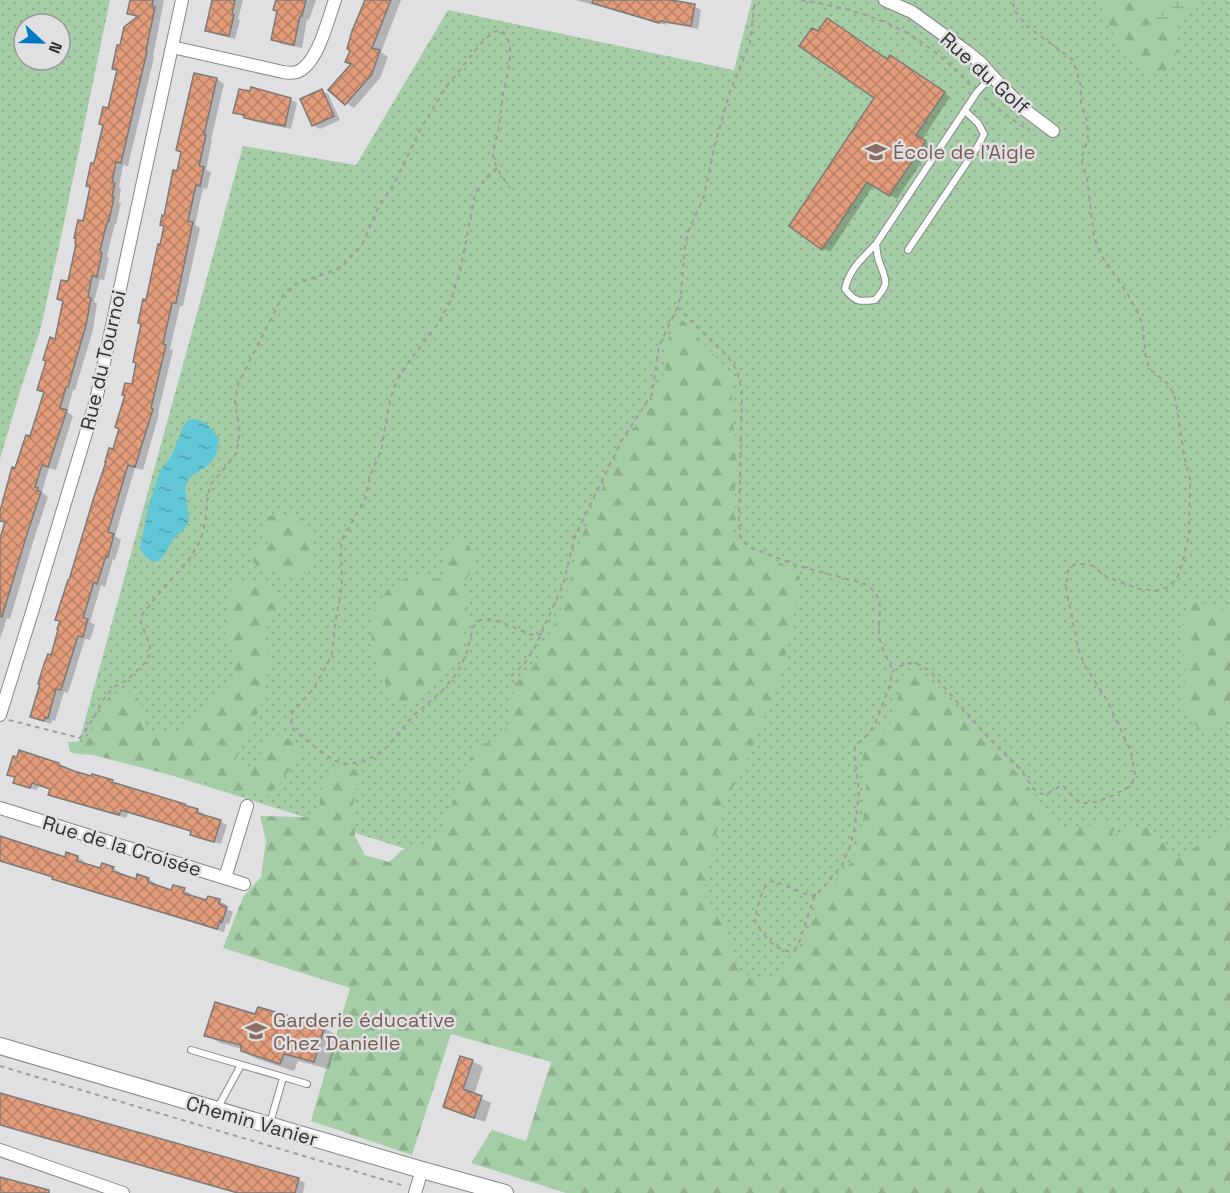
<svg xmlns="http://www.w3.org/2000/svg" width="1230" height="1193" font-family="'Space Grotesk',sans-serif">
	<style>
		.grass { fill: url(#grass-dots); fill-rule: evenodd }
		.forest { fill: url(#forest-firs) }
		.wetland { fill: url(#wetland-marsh) }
		.water { fill: url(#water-ripples) }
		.shadow { fill: #0003 }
		.building { fill: url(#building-cross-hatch); stroke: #7c7a78; stroke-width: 1.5 }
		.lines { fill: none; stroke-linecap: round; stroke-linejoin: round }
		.service-casing { stroke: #878789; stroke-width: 8 }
		.minor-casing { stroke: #878789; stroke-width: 14 }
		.secondary-casing { stroke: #878789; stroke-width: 18 }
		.path { stroke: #9d9da0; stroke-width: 2; stroke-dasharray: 4.5 4.5; stroke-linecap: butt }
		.service { stroke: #fff; stroke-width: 6 }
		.minor { stroke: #fff; stroke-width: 12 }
		.secondary { stroke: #fff; stroke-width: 16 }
		.labels { text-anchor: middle; stroke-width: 5; stroke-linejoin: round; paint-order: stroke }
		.street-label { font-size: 20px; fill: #313132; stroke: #e0e0e3 }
		.education-label { font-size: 20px; fill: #785e54; stroke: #e0e0e3; text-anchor: start }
	</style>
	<defs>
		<pattern id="grass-dots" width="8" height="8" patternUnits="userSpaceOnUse" patternTransform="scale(1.5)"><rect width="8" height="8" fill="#a5cda6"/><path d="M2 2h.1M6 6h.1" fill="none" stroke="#8eb08f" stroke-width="1.8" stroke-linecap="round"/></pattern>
		<pattern id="forest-firs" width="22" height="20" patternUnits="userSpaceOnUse" patternTransform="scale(1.5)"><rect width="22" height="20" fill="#a5cda6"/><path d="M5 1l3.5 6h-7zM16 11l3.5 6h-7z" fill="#8eb08f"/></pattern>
		<pattern id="wetland-marsh" width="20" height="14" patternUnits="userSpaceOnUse" patternTransform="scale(1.5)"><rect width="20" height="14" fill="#a5cda6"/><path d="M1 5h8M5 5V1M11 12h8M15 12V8" fill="none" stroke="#8eb08f"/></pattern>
		<pattern id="water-ripples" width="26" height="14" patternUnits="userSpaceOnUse" patternTransform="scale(1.5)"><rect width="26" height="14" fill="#61c6d6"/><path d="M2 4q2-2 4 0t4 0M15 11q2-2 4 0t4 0" fill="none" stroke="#51a1ae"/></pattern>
		<pattern id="building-cross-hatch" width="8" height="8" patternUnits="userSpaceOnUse" patternTransform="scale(1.5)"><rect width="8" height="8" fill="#e29c79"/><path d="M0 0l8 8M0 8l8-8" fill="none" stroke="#b88064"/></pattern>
	</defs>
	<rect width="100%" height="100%" fill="#e0e0e3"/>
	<!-- grass -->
	<path class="grass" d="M0,0H110L60,242L40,331L21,388L0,459ZM24,24H60V60H24Z
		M752,0H1230V1011L846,1067L451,863L78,746L243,146L356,165L448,10L734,70Z"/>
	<!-- forest -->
	<path class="forest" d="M1103,0H1155L1153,18L1174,23L1178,51L1164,73L1148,72L1126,57L1109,25L1103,10Z
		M680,317L733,376L731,412L736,443L734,538L749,549L795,569L800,578L784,667L752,749L722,809L703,894L726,922L732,961L754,982L776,979L801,952L821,896L853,860L864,815L866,785L862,753L875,736L890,725L897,703L901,677L912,670L923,675L939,687L961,716L987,745L1017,773L1064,831L1117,818L1112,836L1144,825L1179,858L1202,843L1230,829V1193H566L471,1163L492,1130L526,1141L551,1062L451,1034L412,1155L311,1121L350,988L223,948L243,897L261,877L266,841L260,816L303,817L319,816L321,790L331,766L358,770V785L353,804L355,836L365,855L389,862L402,850L431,846L445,821L476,745L497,741L508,726L515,683L534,666L564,603L581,539L600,492L625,443L656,393L665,370L669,337Z
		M292,513C293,513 300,516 300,517C309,525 315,547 313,557C311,564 308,569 304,574C292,575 262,572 254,563C252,560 252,556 250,553L258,547L270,542L271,537L264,530L263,522L269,516Z
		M462,540C464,542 467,543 469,546C473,551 474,566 471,572C468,578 463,581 463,588C464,594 467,600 467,606C468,614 466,621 465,629C460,659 452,670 429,690C422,697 412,706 402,704C399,703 396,702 394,700C386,692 367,633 370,622C373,607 386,589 399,582C403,579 410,576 416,576C428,576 427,583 442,577L446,552L452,541Z
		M262,579C276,585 282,596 281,610L274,617L267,626L264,636L269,661L261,706L235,761L241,767H250C263,756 263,742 282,733L302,751L281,782L268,795L240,793L93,755L78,754L70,752L68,742L84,741C89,735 94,728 98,721C102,714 103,701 111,696C112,695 118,693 120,693C142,689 142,710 146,725L154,731L164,732L175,731L184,727L202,709L229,688L235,668L231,648L225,635L228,601L231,590L238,583Z
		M1190,602L1215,605L1230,615V719L1208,740L1184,710L1185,673L1181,629Z"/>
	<!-- wetland -->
	<path class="wetland" d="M1155,0H1195L1191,7L1174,23L1153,19Z"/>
	<!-- water -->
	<path class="water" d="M196,419L206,423L219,438C218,463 207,466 189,478L185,488L189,520L186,527L173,540L164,555L159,561H151L144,555L140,548L148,508L160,471L172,455L183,427L188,420Z"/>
	<!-- shadow -->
	<path class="shadow" d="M132,0H164L153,56L154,57L128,166L123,165L119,187L121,188L119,202L121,203L116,224H115L111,239L107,257L109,258L104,280L100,279L94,302L97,303L93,330L75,390H73L67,412L73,416L56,470L49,468L42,492L48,497L33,542L10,619L7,618L0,639V543L6,523L0,520V516L16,470L31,438L45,393L38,390L56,341L65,302L59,299L69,283L84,223L95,165L118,70L121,47L138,18L129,13Z
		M213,0H243L238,19L240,20L235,39L214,34L207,30Z
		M276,0H316L309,20L307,19L302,48L281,44L273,39L279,10Z
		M364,0H401L381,52L388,57L380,78L354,108L346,103L352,65L351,50L366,3L363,1Z
		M576,0H664L694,6L701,10L698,29L666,23V25Z
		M819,33L888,61H897L950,97L922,140L932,146L897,199L874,185L830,252L791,226L876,98Z
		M195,75L217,79L224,84L211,140H212L206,170L211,172L207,189L203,188L195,225L200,228L183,306H180L170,349L173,350L158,413L159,414L143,470L135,468L115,536L121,540L115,560L113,559L105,587L101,585L90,622L95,625L90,640L85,639L68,693L64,692L55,721L52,720L51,724L39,720L32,716L52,656L133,386L147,302L166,227L161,225L165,218L178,173Z
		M321,91L328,94L340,120L320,129L313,125Z
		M290,99L297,103L291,129L252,121L235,112Z
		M59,764L73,772L112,782L119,785L197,810L204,814L203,816L220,821L227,825L221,844L198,838L192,834V832L128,813L126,818L57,798L50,794L51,789L39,785L37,790L22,786L15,782L16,779L9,774Z
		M0,836L10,841L66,859L67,854L78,857L84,861V864L102,870L113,868L120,872L119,875L137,881L149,879L155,883L154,886L172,891L184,890L191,894L190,897L207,902L219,901L226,904L225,908L233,912L229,924L226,923L224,932L61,882L53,877L12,865L0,858Z
		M256,1015L324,1028L339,1036L329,1069L298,1061L294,1071L257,1059L242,1051V1049L220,1043L206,1035Z
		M472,1061L483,1067L474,1095L491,1103L485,1122L455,1112L444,1106Z
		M0,1094L299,1180L305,1183L303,1193H235L0,1125Z"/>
	<!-- building -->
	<path class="building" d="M130,0H153L152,6L155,7L146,51H147L121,163L116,162L112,182L115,183L112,197H114L109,221L108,220L104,234L100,252L102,253L97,277L92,276L88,297L91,298L86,325L68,387H66L60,408L67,410L48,467L42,465L35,487L38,488L37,490L41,492L26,537L2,617L0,616V538L5,522L0,521V511L12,467L15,468L26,435L30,436L44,392L37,390L46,361L43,360L50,337L55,339L63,301L57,299L61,280L68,281L76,244L75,243L76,238H74L78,220L83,221L90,187L86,186L91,163H94L103,125L99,124L103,107L108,108L117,70L112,69L117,45H120L124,27L138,16L127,14Z
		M212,0H235L232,14L234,15L229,36L205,31Z
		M276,0H306L302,16H300L294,45L271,40L277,11L273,10Z
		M365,0H391L372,48L380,50L372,74L345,105L328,90L351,64L345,62L350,51L347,49L352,31Z
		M593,0H671L695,4L691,26L660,21L659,23L592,3Z
		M827,18L887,59L890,55L945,92L916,135L926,141L889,196L867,182L822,250L789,226L874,98L799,46L812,28L818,31Z
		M194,73L217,78L204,135H206L199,166L204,167L200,186L196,185L188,221L193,222L176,303H172L163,344L166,345L151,408L153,409L135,467L128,465L108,532L114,534L108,557L106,556L97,584L94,582L83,618L88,619L83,637L78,636L61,690L56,689L48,718L45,717L44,721L30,717L40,684H38L44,664L48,654L51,655L58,630L57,629L60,621L55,620L68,580H69L94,497L106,462H105L109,448L113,449L119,429L115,427L125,395H122L125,383L132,384L136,363L133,362L141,324L138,323L143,299L146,300L158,244L160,245L164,226L160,225L162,215L164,216L173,170L177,171L181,152L176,150Z
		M251,87L291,98L285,126L244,118V115L233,113L239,89L250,91Z
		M322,89L334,116L312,126L300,99Z
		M19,750L59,763V765L74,771L91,776L92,774L113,780L112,782L185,804L184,805L198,809L197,813L221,820L214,842L190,835L191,831L121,810L119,815L48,795L50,789L32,783L30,788L13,783L15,777L7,775L13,756L17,757Z
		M0,836L65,857L66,852L78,856L77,861L100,868L102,863L114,867L112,871L136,879L137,874L149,878L148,882L171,890L173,885L185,888L183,893L206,900L208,896L220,899L219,904L227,907L222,922L220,921L217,929L52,879L53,877L0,861Z
		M215,1002L255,1014L258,1007L325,1026L314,1062L284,1054L280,1064L241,1051V1045L204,1036Z
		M460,1056L473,1060L463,1089L482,1096L474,1118L443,1107Z
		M0,1093L299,1178L295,1193H238L0,1125Z
		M0,1177L49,1190V1193H0Z"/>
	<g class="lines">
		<defs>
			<path id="service" d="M876,244C877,250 877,258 880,264C887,282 889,284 875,300C859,302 855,302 845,289C849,269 863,258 876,244L977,92L992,76
				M908,250L978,146L984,134L978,123L965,111
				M191,1050L307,1084
				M217,1109L241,1065
				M270,1123L283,1078"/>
			<path id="minor" d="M885,0L912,12L966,51L982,64L992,76L1025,110L1053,131
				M172,47L283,72C288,73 293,73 297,72C318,64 328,19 335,0
				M0,715L33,609L96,400L182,0
				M0,808L244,884
				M225,878L247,806
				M0,1150L123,1193
				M415,1193L422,1170"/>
			<path id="secondary" d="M0,1046L422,1170L505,1193"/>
		</defs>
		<!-- service casing -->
		<use href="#service" class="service-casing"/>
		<!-- minor casing -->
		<use href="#minor" class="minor-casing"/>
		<!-- secondary casing -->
		<use href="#secondary" class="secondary-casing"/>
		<!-- path -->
		<path class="path" d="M801,0C874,12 920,30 971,86
			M984,98L1016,122L1028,130L1030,128
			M497,168C486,177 479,186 474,199L460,272L450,302L437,325L404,368L396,383L390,400L381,451L370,475L366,497L343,538L341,548L342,586L336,618L332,654L323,672L314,688L292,713L291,725L294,730L319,750L335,761L348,764L365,761L373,757L386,748L413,716L441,692L457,673L466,655L473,627L480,620L490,619L503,623L532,635L542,634
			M677,307L727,356C737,367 740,378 742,393L739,517L740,537L745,543L752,548L796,565L865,584C890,600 875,617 880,640C882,650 889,661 893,671
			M511,676L525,663L535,647L563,585L575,536L622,440L652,394L659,346L676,310L681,296L685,246L688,232L704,196L715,144L730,92L750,42L755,0
			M9,720L80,738L95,716L102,701L114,687L127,680L146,662L150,653V645L141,623V616L157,596L190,558L201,539L205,523L208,494L211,484L234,457L237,450L240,432L235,401L238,384L280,301L284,294L296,284L340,268L362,245L378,208L395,182L420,130L446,87L483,41L494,32L500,30C519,41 506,78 503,95C501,107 500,120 498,132C496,140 493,147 493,155C494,167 503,177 510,188
			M816,895H808L774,881L769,882C760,892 757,908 755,921C763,935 776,953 793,951L798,946L814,898L842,865L851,844L856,819L859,791L854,751L858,743L868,734L874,726L888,691L893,671L900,666L908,663L918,664L930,671L987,736L1021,770L1033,788L1039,793L1045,795L1062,785C1069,790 1072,798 1080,802C1094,807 1120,792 1132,785L1135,775L1131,752L1107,700L1085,666L1078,648L1066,588L1068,571L1075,564H1086L1095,567L1105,576L1139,589L1156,591L1168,587L1177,578L1182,565L1189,535L1190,479L1184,455L1176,402L1173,392L1167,383L1150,369L1146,359L1142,322L1129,296L1101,255L1094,237L1087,178L1081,159L1088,139L1087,121L1081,103V86L1073,60L1028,27L1014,10L1013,0
			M0,1066L405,1186"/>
		<!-- service -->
		<use href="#service" class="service"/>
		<!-- minor -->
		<use href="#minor" class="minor"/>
		<!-- secondary -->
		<use href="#secondary" class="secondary"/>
	</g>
	<!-- icons -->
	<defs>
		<symbol id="school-bare" viewBox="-9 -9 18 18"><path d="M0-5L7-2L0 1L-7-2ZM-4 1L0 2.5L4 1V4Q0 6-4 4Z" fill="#8d6e63" stroke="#e0e0e3" stroke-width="2.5" paint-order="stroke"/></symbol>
	</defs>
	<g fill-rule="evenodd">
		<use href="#school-bare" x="861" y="137" width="30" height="30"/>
		<use href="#school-bare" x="241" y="1016" width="30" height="30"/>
	</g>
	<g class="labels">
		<!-- street labels -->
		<g class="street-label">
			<text transform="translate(985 73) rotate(42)" y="7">Rue du Golf</text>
			<text transform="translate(103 360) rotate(-77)" y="7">Rue du Tournoi</text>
			<text transform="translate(122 846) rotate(17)" y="7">Rue de la Croisée</text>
			<text transform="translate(252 1121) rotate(16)" y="7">Chemin Vanier</text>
		</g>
		<!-- education labels -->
		<g class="education-label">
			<text x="893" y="159">École de l'Aigle</text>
			<text x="273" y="1027">Garderie éducative<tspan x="273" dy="23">Chez Danielle</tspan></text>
		</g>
	</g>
	<!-- north arrow -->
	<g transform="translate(42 42) rotate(112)"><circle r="28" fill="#e0e0e3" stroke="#9a9a9c" stroke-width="1.5"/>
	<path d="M0-4.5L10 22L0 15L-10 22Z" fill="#0079c2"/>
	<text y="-9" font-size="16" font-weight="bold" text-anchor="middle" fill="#313132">N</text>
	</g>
</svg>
